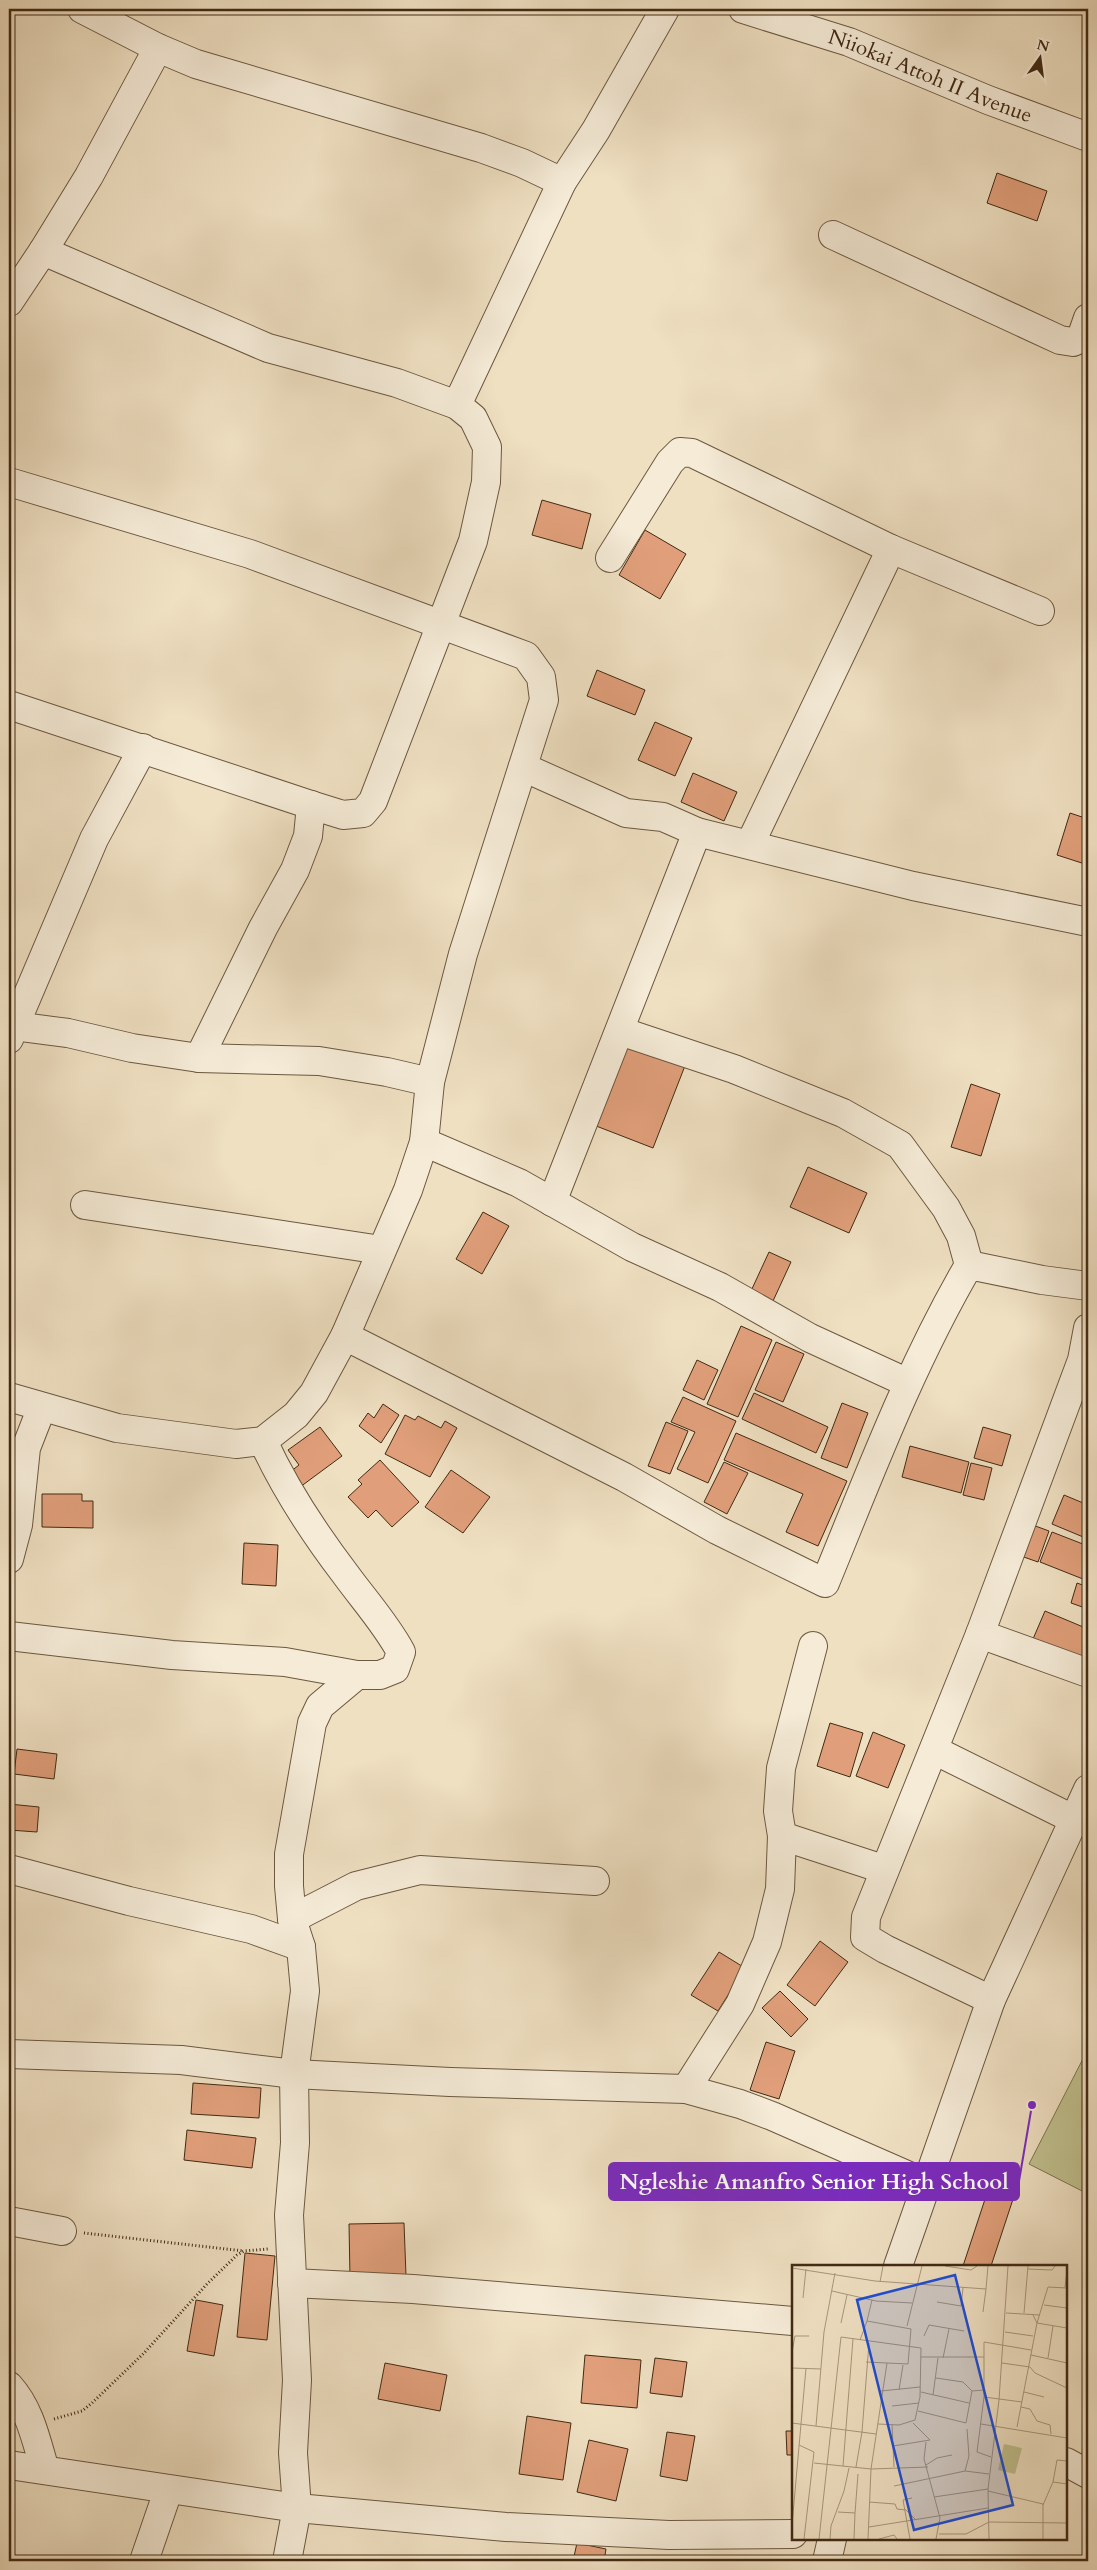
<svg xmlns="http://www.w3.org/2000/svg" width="1097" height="2570" font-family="Cardo,serif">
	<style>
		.green { fill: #c0c08e; stroke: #807551 }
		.building { fill: #e09f7a; stroke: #412a14 }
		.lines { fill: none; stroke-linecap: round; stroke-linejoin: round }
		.minor-casing { stroke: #6c5840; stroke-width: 30 }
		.path { stroke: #412a14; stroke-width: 3; stroke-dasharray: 1 2.5; stroke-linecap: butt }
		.minor { stroke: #f5ebd7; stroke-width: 28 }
		.labels { text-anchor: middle; stroke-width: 4; stroke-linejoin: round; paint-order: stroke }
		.street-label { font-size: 21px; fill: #412a14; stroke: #f5ebd7 }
		.inset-road { fill: none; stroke: #a9977c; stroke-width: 1 }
		.view { fill: #1d4ed8; fill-opacity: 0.15; stroke: #1d4ed8; stroke-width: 2.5 }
		.inset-edge { fill: none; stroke: #412a14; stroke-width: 2.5 }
		.leader { fill: none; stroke: #7b2cbf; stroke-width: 2 }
		.callout-dot { fill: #7b2cbf; stroke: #f5ebd7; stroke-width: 2 }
		.callout { fill: #7b2cbf; stroke: #7b2cbf; stroke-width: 2 }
		.callout-label { font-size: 22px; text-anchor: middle; font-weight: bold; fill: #fff }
	</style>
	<rect width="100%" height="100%" fill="#efe0c2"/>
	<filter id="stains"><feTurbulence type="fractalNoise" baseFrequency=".004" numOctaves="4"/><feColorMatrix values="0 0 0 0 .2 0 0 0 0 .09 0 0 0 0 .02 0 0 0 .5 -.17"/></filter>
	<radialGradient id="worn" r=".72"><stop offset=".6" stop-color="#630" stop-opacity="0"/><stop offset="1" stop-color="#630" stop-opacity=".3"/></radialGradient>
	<!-- green -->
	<path class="green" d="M1088,2049V2194L1029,2164Z"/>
	<!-- building -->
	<path class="building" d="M997,173L1047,191L1037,221L987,203Z
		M542,500L591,514L582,549L532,535Z
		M645,530L686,554L660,599L619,575Z
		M597,670L645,690L635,715L587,696Z
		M655,722L692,738L675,776L638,760Z
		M693,773L737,792L724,821L681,802Z
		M1070,813L1088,819V865L1057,855Z
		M626,1035L688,1058L653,1148L591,1124Z
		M971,1084L1000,1094L981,1156L951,1147Z
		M808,1167L867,1193L849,1233L790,1207Z
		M483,1212L509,1226L482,1274L456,1259Z
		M769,1252L791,1262L773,1301L751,1291Z
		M741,1326L772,1340L738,1417L707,1404Z
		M776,1342L804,1354L783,1402L755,1390Z
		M697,1360L718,1370L704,1400L683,1390Z
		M754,1393L828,1427L816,1453L742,1419Z
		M683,1397L736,1421L708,1483L677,1469L695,1432L671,1422Z
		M842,1403L868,1413L847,1468L821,1458Z
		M383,1404L399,1415L381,1443L359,1426L368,1413L374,1418Z
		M405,1415L415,1420L418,1416L441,1428L445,1421L457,1428L430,1477L385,1454Z
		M666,1422L688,1431L670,1474L648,1466Z
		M320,1427L342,1456L296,1490L285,1476L299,1465L288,1450Z
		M983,1427L1011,1435L1002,1466L974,1458Z
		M736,1433L847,1481L818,1546L786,1532L803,1494L724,1460Z
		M910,1446L969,1462L961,1493L902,1477Z
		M380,1460L419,1502L392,1527L376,1510L368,1518L348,1497L362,1484L358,1480Z
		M724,1462L748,1473L727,1514L704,1502Z
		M971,1463L992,1468L984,1500L963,1495Z
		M451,1470L490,1497L463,1533L425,1507Z
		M42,1494H82V1501H93V1528L42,1527Z
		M1064,1495L1088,1505V1539L1052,1524Z
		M1030,1524L1049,1531L1038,1562L1018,1555Z
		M1052,1532L1088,1546V1581L1040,1562Z
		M244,1543L278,1545L276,1586L242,1584Z
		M1077,1583L1088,1587V1609L1071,1603Z
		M1045,1611L1088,1629V1649L1084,1660L1033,1639Z
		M830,1723L863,1733L850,1777L817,1766Z
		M873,1732L905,1745L888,1788L856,1776Z
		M17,1749L57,1754L54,1779L14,1774Z
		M9,1804L39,1807L37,1832L9,1830Z
		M820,1941L848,1962L815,2006L787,1985Z
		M719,1952L745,1968L718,2011L691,1995Z
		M780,1991L808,2019L791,2037L762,2008Z
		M766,2042L795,2051L779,2099L750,2090Z
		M193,2083L261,2088L259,2118L191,2114Z
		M187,2130L256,2138L252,2168L184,2160Z
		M993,2175L1018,2184L991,2266H963Z
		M404,2223L406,2276L350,2278L349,2224Z
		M245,2253L275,2256L267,2340L237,2337Z
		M196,2300L223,2305L214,2356L187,2351Z
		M585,2355L641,2360L637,2408L581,2403Z
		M655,2358L687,2362L682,2397L650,2393Z
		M385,2363L447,2375L440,2411L378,2399Z
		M527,2416L571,2423L563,2480L519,2474Z
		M786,2431H793V2455H787Z
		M667,2432L695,2436L687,2481L660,2476Z
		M589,2440L628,2449L616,2501L577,2492Z
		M577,2543L606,2549L604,2561H573Z"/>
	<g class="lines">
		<defs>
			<g id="minor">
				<path d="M82,9L158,48L196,64L481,148L522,163L562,182"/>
				<path id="s1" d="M743,9L849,42L988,100L1088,137"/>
				<path d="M833,235L1060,340L1073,342L1081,338L1088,318"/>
				<path d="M43,251L89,176L158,48"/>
				<path d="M9,302L43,251L268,348L397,383L457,405L473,418L487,447L486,482L473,541L373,801L363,813L343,815L311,805L9,705"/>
				<path d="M457,405L562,182L596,130L665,9"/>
				<path d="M9,482L250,554L526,656L541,677L544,700L463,954L430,1082L424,1142L408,1190L345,1336L314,1393L296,1415L263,1441L236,1444L117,1428L9,1397"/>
				<path d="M610,558L670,462L680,452L692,453L891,549L1040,611"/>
				<path d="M523,767L626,813L663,817L697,832L913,886L1088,922"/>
				<path d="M750,844L891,549"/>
				<path d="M14,1026L68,1033L132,1048L199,1058L319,1061L387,1072L430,1082"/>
				<path d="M620,1031L734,1069L843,1113L900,1145L946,1208L961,1236L969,1265"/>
				<path d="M9,1039L94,839L143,748"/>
				<path d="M199,1058L263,928L295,870L308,836L311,805"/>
				<path d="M424,1142L519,1183L632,1247L720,1287L810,1338L908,1383"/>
				<path d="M552,1202L697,832"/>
				<path d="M85,1205L381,1250"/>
				<path d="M345,1336L624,1477L717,1530L825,1583C869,1476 910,1366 969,1265L1042,1280L1088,1286"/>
				<path d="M9,1559L18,1525L26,1448L42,1407"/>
				<path d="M980,1634L1088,1673"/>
				<path d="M9,1636L172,1655L285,1662L357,1675H380L395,1669L401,1652C386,1624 365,1601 346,1575C314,1533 285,1489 263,1441"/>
				<path d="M934,1750L1073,1819"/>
				<path d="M782,1836L883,1869"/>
				<path d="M9,1869L129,1901L251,1929L301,1947"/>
				<path d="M292,1919L356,1886L420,1870L595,1881"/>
				<path d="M991,2000L885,1949L865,1937L866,1917L980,1634L1082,1360L1088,1328"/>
				<path d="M9,2054L181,2060L294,2074L450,2082L686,2089L740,2104L772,2116L925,2183"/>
				<path d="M686,2089L740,2004L767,1942L780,1889L782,1836L778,1811L781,1768L813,1646"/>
				<path d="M9,2221L62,2231"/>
				<path d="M898,2266L991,2000L1088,1789"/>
				<path d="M292,2283L413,2289L793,2321"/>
				<path d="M9,2386C30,2409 36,2440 45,2470"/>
				<path d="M1066,2462L1088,2474"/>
				<path d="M9,2465L297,2508L506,2527L669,2535L793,2534"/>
				<path d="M144,2561L168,2491"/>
				<path d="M287,2561L297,2508L293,2453L297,2380L289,2215L295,2143L294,2074L305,1991L301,1947L292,1919L289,1886V1854L312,1723L320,1706L357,1675"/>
				<path d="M827,2561L832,2539"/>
			</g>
		</defs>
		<!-- minor casing -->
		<use href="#minor" class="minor-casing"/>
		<!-- path -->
		<path class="path" d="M84,2233L244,2251
			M54,2419L82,2411L92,2403L144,2353L207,2284L237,2255L244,2251L268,2249"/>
		<!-- minor -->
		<use href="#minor" class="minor"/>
	</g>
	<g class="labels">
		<!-- street labels -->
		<g class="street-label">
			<text dy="7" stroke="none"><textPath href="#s1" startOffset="199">Niiokai Attoh II Avenue</textPath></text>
		</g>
	</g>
	<!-- overview -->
	<g transform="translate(792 2265)">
		<rect width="275" height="275" fill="#efe0c2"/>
		<path d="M212,179L230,183L223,209L206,205Z" fill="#c0c08e"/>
		<path class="inset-road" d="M153,1L179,5L185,1M0,3L83,16L194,24L196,1M236,4L260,5L263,1M88,17L91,1M273,22L275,6M275,23L256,22L245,58L275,63M40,26L84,36L120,38M11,33L14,4M145,37L169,41L171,23M252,40L275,43M191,47L194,24M214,48L248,50M232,48L236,1M75,56L80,35M49,58L55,30M115,61L130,1M213,67L241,71M132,71L137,60L172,66M68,75L75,56L119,64L116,99L74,97M0,87L3,71H17M239,90L275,98M129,92H192M151,93L157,64M256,93L261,61M210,98L238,102L243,108L275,123M0,103L29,104M144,113L171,117L180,126M107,125L111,100M89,126L128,122M129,127L177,138M232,127L252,132M141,130L146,93M192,132L230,137M100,141L127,138M229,142L238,144L245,156L258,160L259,169M126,146L174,158L180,126L192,125M0,158L84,169M189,159L275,173M100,160L102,202M24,161L32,67L43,8M225,162L245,58L241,50M134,177L132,194L148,253L144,274M7,180L22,187L12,274M101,181L138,175L121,158M199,192L185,187L192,132V77L239,85M22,198L79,204L136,202M134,200L145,193L160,190M51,201L61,74M64,202L70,167L77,78M173,206L177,191L175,164M261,217L265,195L275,196M102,221L173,206L197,209M196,226L251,239V274M142,232L196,224M77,237L103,239L105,244L114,245L124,255M251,240L261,217L275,219M46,247L63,248L62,274M63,248L66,209M0,260L14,103M77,262L196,243M147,269H174L197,257L275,258M27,274L49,72L129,83L128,132L123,155L107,160L86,159M38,274L39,261L52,226L57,203M76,274L79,204L95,98M87,274L102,270L105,274M118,274L111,235L120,233M197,274L196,224L207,135L216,1"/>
		<path class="view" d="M163,10L221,240L122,265L65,35Z"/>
		<rect width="275" height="275" class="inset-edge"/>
	</g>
	<!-- callouts -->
	<path class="leader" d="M1032 2105L1019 2181"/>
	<circle class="callout-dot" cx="1032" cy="2105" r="5"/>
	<rect class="callout" x="609" y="2163" width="410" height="37" rx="5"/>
	<g class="callout-label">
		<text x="814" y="2189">Ngleshie Amanfro Senior High School</text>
	</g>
	<!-- margin -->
	<rect width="1097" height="2570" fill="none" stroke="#efe0c2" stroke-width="30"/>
	<rect x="10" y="10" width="1077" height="2550" fill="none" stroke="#412a14" stroke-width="2.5"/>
	<rect x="15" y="15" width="1067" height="2540" fill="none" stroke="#412a14"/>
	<!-- north arrow -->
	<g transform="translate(1040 58) rotate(14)" stroke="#f5ebd7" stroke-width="4" paint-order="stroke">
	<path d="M0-4L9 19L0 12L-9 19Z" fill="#412a14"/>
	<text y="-8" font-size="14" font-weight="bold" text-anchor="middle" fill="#412a14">N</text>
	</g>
	<rect width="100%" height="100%" filter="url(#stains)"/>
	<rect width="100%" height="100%" fill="url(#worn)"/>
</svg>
